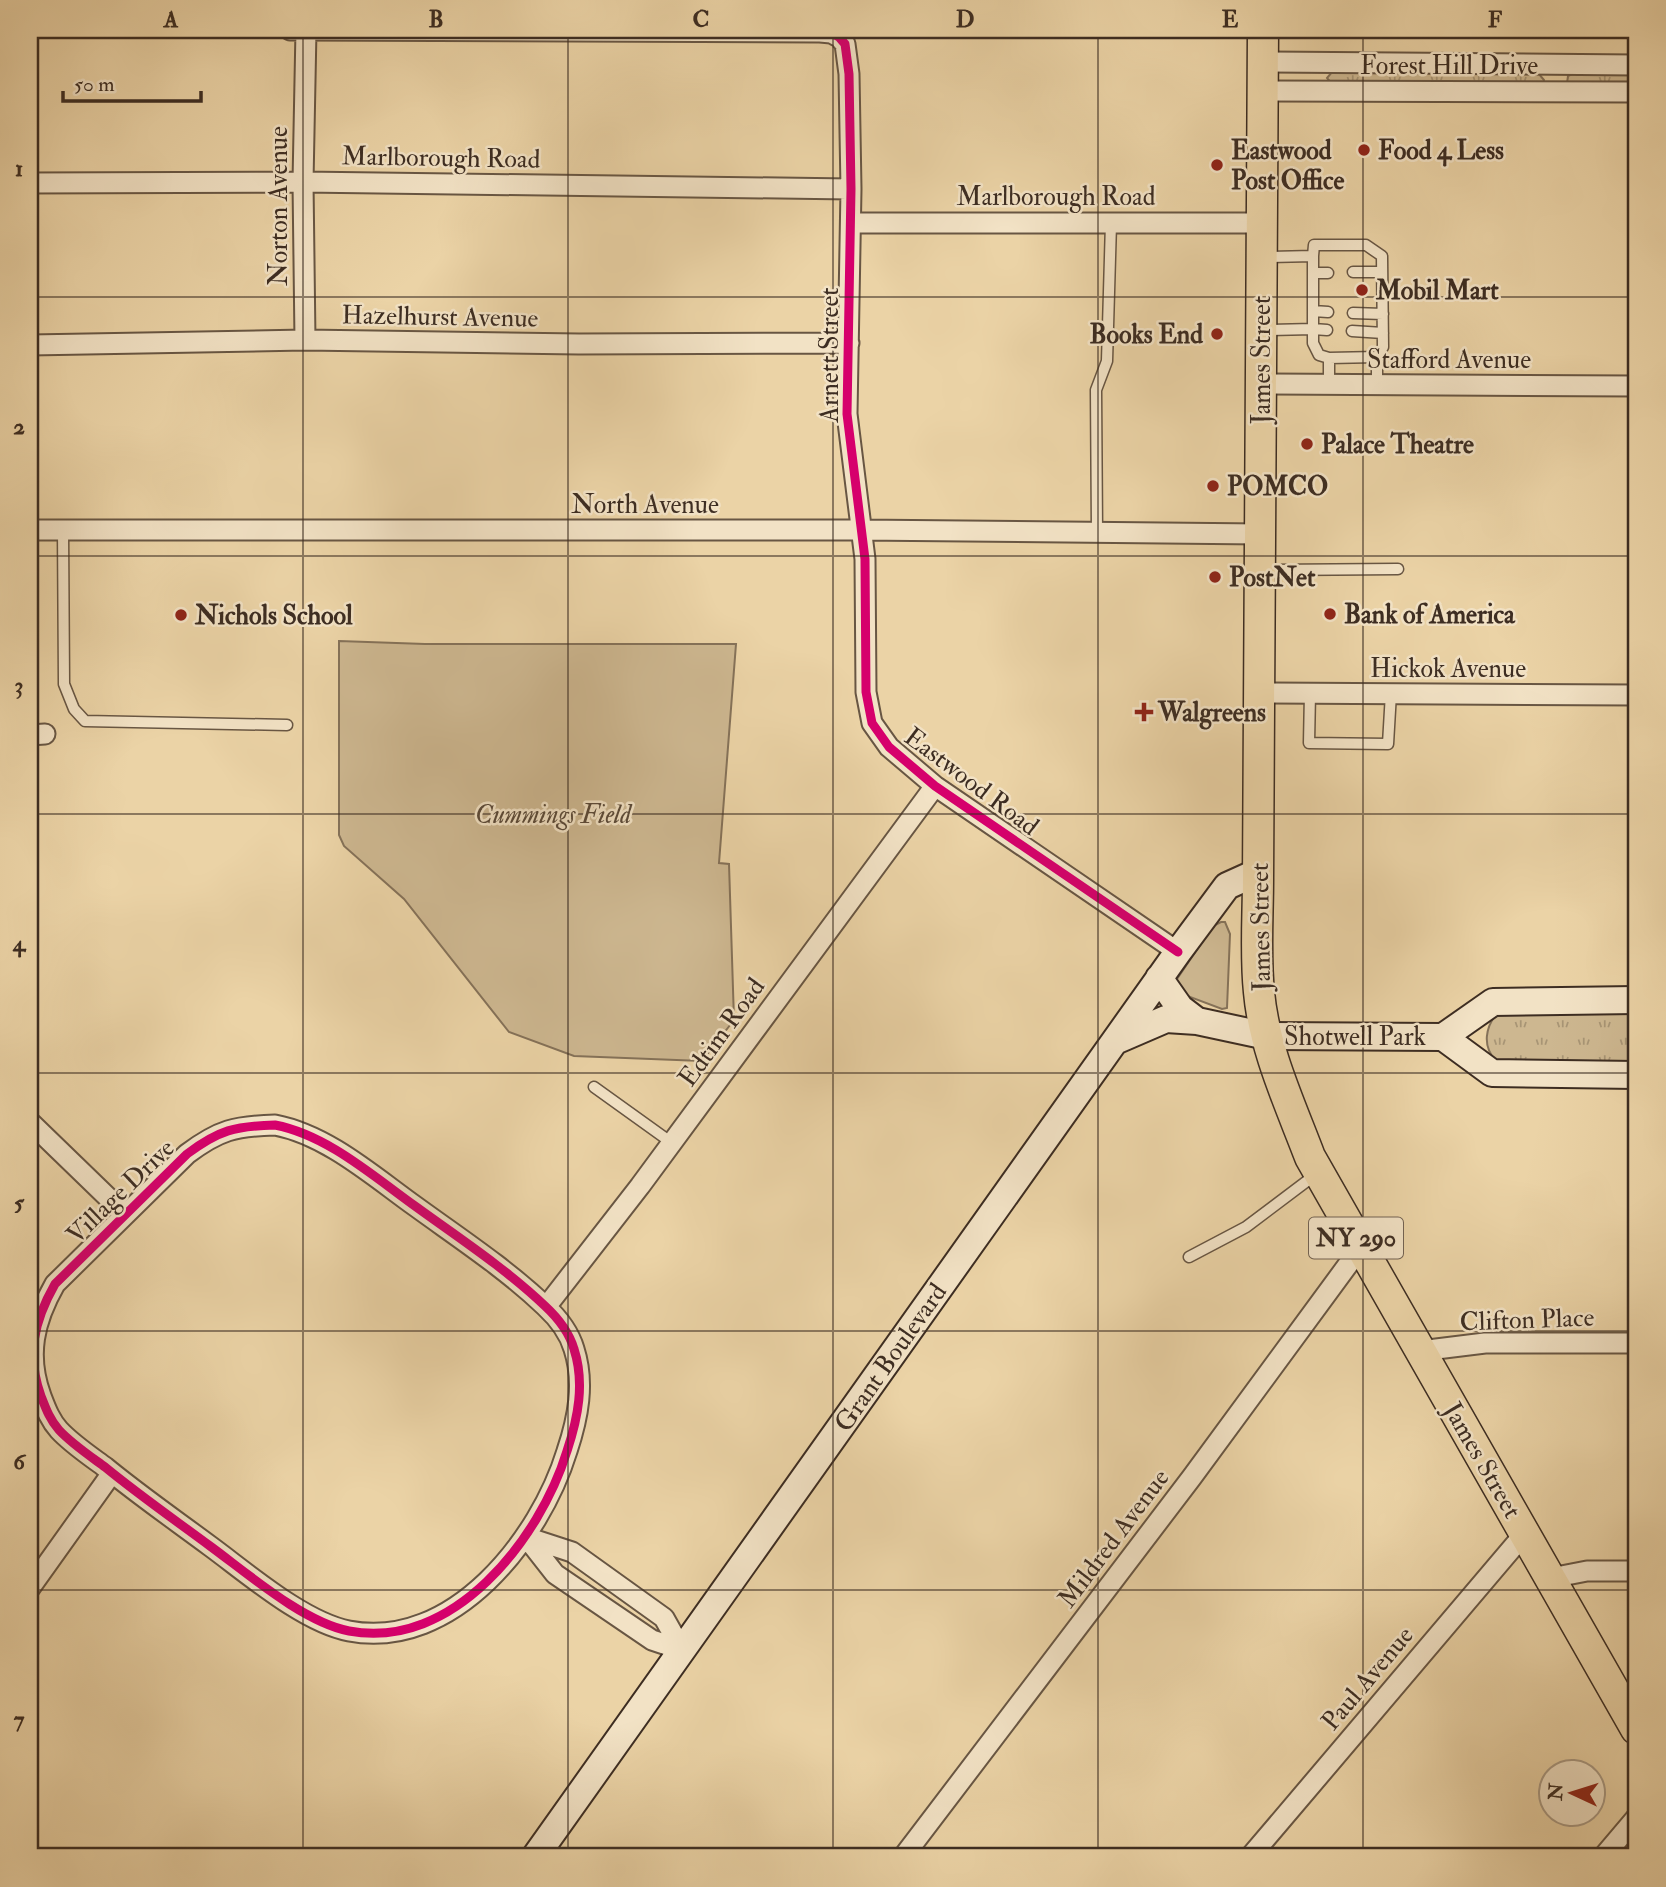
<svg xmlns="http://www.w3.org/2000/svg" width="1666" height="1887" font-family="'IM FELL Double Pica',serif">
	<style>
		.grass { fill: url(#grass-tufts); stroke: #857259; stroke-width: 2 }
		.park { fill: #cdb790; stroke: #857259; stroke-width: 2 }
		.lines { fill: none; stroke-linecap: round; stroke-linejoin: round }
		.lane-casing { stroke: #685643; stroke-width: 13 }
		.street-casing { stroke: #685643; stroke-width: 23 }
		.secondary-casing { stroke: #3d2d22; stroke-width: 30 }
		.primary-casing { stroke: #3d2d22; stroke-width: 33 }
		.lane { stroke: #f2e2c5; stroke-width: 10 }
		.street { stroke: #f2e2c5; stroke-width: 19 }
		.secondary { stroke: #f2e2c5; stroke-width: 26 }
		.primary { stroke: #ebd3a6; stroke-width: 30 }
		.cycleway-casing { stroke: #f2e2c5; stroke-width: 13 }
		.cycleway { stroke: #d6006c; stroke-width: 9 }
		.grid { fill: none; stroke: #3d2d22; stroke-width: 2; stroke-opacity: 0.55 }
		.poi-dot { fill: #8f2418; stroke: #f2e2c5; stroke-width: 2.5 }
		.labels { text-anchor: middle; stroke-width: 5; stroke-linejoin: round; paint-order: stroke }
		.shield { fill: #f2e2c5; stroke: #736353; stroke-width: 2 }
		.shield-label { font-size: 24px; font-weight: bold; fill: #3d2d22 }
		.street-label { font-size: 26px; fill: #3d2d22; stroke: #f2e2c5 }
		.poi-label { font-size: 26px; font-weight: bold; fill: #3d2d22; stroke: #f2e2c5; text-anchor: start }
		.park-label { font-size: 26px; font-style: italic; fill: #5a4938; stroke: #f2e2c5 }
		.neatline { fill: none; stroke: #3d2d22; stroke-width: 2.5 }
		.grid-label { font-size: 23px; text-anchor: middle; font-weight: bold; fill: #3d2d22 }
	</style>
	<defs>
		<pattern id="grass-tufts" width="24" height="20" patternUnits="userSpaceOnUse" patternTransform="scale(1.75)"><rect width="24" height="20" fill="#cdb790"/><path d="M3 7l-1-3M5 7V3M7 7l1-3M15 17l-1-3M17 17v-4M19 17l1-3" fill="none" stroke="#a89575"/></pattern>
	</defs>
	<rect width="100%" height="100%" fill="#ebd3a6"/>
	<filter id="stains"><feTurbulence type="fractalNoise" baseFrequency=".00286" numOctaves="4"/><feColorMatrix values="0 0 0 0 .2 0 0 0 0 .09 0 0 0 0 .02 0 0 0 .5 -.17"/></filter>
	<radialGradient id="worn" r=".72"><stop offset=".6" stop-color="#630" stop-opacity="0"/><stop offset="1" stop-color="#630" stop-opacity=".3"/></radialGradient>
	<!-- grass -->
	<path class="grass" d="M1332,72L1539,74L1544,80L1543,83L1332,84L1327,78Z
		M1572,74H1636V86L1567,83L1568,76Z
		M1498,1012H1636V1067L1496,1061C1482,1046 1485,1027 1498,1012Z"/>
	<!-- park -->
	<path class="park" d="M339,641L425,644H736L719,863L729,864L734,1020L702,1061L574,1056L509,1032L404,899L344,846L339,835Z
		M1221,922H1225L1230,934L1227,1008L1222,1009L1182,994L1175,982L1213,926Z"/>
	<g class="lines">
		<defs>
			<path id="lane" d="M1265,257L1313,256L1314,245H1366L1382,256L1383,347L1377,357
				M1353,272H1382
				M1313,273H1328
				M1313,311L1328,312
				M1353,313L1383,314
				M1265,330L1313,329V256
				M1327,330L1313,329V343L1319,355L1329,358
				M1352,331L1383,333
				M1329,385V358L1377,357V385
				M63,530L64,684L74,709L85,721L287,725
				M1097,532L1096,390L1107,361L1111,223
				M1262,570L1398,569
				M1310,693L1309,743L1388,744L1391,693
				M594,1087L672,1143
				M1189,1257L1246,1227L1315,1175"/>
			<path id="street" d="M290,30L820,32L831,33L839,37L845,44L849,74L851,189L847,414L865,559L866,692L872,723L889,747L935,786L1178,952
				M1263,62L1636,65
				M1262,91L1636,92
				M30,183L303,182L851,189
				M851,223H1262
				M305,340L303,182L306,30
				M30,345L305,340L579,344L849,343
				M1261,384L1636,386
				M30,530H860L1261,534
				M1260,693L1636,695
				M30,735L45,734
				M30,1122L125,1214
				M275,1125C327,1135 373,1176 415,1206C459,1238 505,1268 545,1306C558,1318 569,1332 574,1349C585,1383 578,1418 567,1451C540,1539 453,1651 349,1631C303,1622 247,1573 210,1546C175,1520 139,1495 105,1467C90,1456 72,1444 59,1430C50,1420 46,1409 41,1396C26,1355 34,1321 55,1284L187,1154C219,1130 235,1126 275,1125Z
				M546,1307L640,1186L935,786
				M1420,1351L1485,1343H1636
				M526,1537L572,1552L664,1618L682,1650L652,1640L555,1574Z
				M1551,1578L1587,1571H1636
				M30,1588L112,1473
				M903,1857L1192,1477L1361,1247
				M1250,1857L1525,1533
				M1603,1857L1636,1818"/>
			<path id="secondary" d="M1159,978L1180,1008L1197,1021
				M1443,1037L1492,1073L1636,1075
				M1115,1041L1166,1019L1197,1021L1267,1036L1443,1037L1493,1002L1636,1000
				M535,1857L1178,952L1227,886L1258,872"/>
			<path id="primary" d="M1263,30L1258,879C1258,916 1255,955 1259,992C1264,1049 1290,1104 1310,1157L1636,1729"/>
		</defs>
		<!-- lane casing -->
		<use href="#lane" class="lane-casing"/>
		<!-- street casing -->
		<use href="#street" class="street-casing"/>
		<!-- secondary casing -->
		<use href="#secondary" class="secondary-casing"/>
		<!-- primary casing -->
		<use href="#primary" class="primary-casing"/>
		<!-- lane -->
		<use href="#lane" class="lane"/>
		<!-- street -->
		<use href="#street" class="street"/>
		<!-- secondary -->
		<use href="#secondary" class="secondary"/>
		<!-- primary -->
		<use href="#primary" class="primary"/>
		<defs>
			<path id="cycleway" d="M290,30L820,32L831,33L839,37L845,44L849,74L851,189L847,414L865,559L866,692L872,723L889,747L935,786L1178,952
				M275,1125C327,1135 373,1176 415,1206C459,1238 505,1268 545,1306C558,1318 569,1332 574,1349C585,1383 578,1418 567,1451C540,1539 453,1651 349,1631C303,1622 247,1573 210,1546C175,1520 139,1495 105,1467C90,1456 72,1444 59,1430C50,1420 46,1409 41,1396C26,1355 34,1321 55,1284L187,1154C219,1130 235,1126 275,1125Z"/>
		</defs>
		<!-- cycleway casing -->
		<use href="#cycleway" class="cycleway-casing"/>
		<!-- cycleway -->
		<use href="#cycleway" class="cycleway"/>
	</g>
	<!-- grid -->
	<path class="grid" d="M303,30V1857M568,30V1857M833,30V1857M1098,30V1857M1363,30V1857M30,297H1636M30,556H1636M30,814H1636M30,1073H1636M30,1331H1636M30,1590H1636"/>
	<!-- markers -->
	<g class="poi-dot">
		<circle cx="1364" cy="150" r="7"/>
		<circle cx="1217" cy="165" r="7"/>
		<circle cx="1362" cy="290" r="7"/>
		<circle cx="1217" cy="334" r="7"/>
		<circle cx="1307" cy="444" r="7"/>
		<circle cx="1213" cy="486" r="7"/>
		<circle cx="1215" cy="577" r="7"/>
		<circle cx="1330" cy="614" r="7"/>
		<circle cx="181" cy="615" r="7"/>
		<path d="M1140.5 701.5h7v7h7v7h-7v7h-7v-7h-7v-7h7z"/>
	</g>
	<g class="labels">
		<!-- shield labels -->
		<rect class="shield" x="1309" y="1217.5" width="94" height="41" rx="5"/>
		<g class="shield-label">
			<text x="1356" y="1246">NY 290</text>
		</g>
		<!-- street labels -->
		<g class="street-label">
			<text x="1449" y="74">Forest Hill Drive</text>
			<text transform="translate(441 157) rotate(1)" y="9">Marlborough Road</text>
			<text x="1056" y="205">Marlborough Road</text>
			<text transform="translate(278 206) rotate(-90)" y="9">Norton Avenue</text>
			<text transform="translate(440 316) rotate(1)" y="9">Hazelhurst Avenue</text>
			<text transform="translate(829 355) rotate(-90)" y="9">Arnett Street</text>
			<text x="1449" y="368">Stafford Avenue</text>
			<text transform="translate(1261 360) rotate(-90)" y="9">James Street</text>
			<text x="645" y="513">North Avenue</text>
			<text x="1448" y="677">Hickok Avenue</text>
			<text transform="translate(972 781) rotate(37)" y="9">Eastwood Road</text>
			<text transform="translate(1260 927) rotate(-91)" y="9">James Street</text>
			<text transform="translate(721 1032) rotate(-54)" y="9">Edtim Road</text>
			<text x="1355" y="1045">Shotwell Park</text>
			<text transform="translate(120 1191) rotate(-44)" y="9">Village Drive</text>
			<text transform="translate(1527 1319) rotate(-2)" y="9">Clifton Place</text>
			<text transform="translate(890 1357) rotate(-55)" y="9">Grant Boulevard</text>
			<text transform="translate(1483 1460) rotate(60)" y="9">James Street</text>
			<text transform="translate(1113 1538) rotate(-53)" y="9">Mildred Avenue</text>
			<text transform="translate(1367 1678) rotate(-50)" y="9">Paul Avenue</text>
		</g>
		<!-- poi labels -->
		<g class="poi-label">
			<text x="1231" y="159">Eastwood<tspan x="1231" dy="30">Post Office</tspan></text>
			<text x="1378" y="159">Food 4 Less</text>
			<text x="1376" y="299">Mobil Mart</text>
			<text x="1203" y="343" text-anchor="end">Books End</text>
			<text x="1321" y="453">Palace Theatre</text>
			<text x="1227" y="495">POMCO</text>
			<text x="1229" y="586">PostNet</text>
			<text x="1344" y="623">Bank of America</text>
			<text x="195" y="624">Nichols School</text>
			<text x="1158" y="721">Walgreens</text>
		</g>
		<!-- park labels -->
		<g class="park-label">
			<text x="553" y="823">Cummings Field</text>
		</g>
	</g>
	<!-- margin -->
	<rect width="1666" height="1887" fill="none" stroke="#ebd3a6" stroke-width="77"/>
	<!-- north arrow -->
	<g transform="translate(1572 1793) rotate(274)"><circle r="33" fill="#f2e2c5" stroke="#aa9a84" stroke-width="2"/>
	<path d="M0-5L12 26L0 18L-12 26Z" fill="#8f2418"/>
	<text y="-10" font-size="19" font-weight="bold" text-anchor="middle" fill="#3d2d22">N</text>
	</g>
	<!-- scale -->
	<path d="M63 91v10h138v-10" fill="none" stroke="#3d2d22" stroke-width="3.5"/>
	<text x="74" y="91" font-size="21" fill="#3d2d22" stroke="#f2e2c5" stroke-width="5" paint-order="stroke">50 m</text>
	<rect x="38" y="38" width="1590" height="1810" class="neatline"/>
	<g class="grid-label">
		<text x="171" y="27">A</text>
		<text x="436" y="27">B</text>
		<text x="701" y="27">C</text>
		<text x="965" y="27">D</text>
		<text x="1230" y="27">E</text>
		<text x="1495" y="27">F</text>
		<text x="19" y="176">1</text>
		<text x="19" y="434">2</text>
		<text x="19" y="693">3</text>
		<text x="19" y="951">4</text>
		<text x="19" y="1210">5</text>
		<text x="19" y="1469">6</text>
		<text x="19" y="1727">7</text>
	</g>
	<rect width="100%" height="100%" filter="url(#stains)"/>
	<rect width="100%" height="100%" fill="url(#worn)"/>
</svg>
